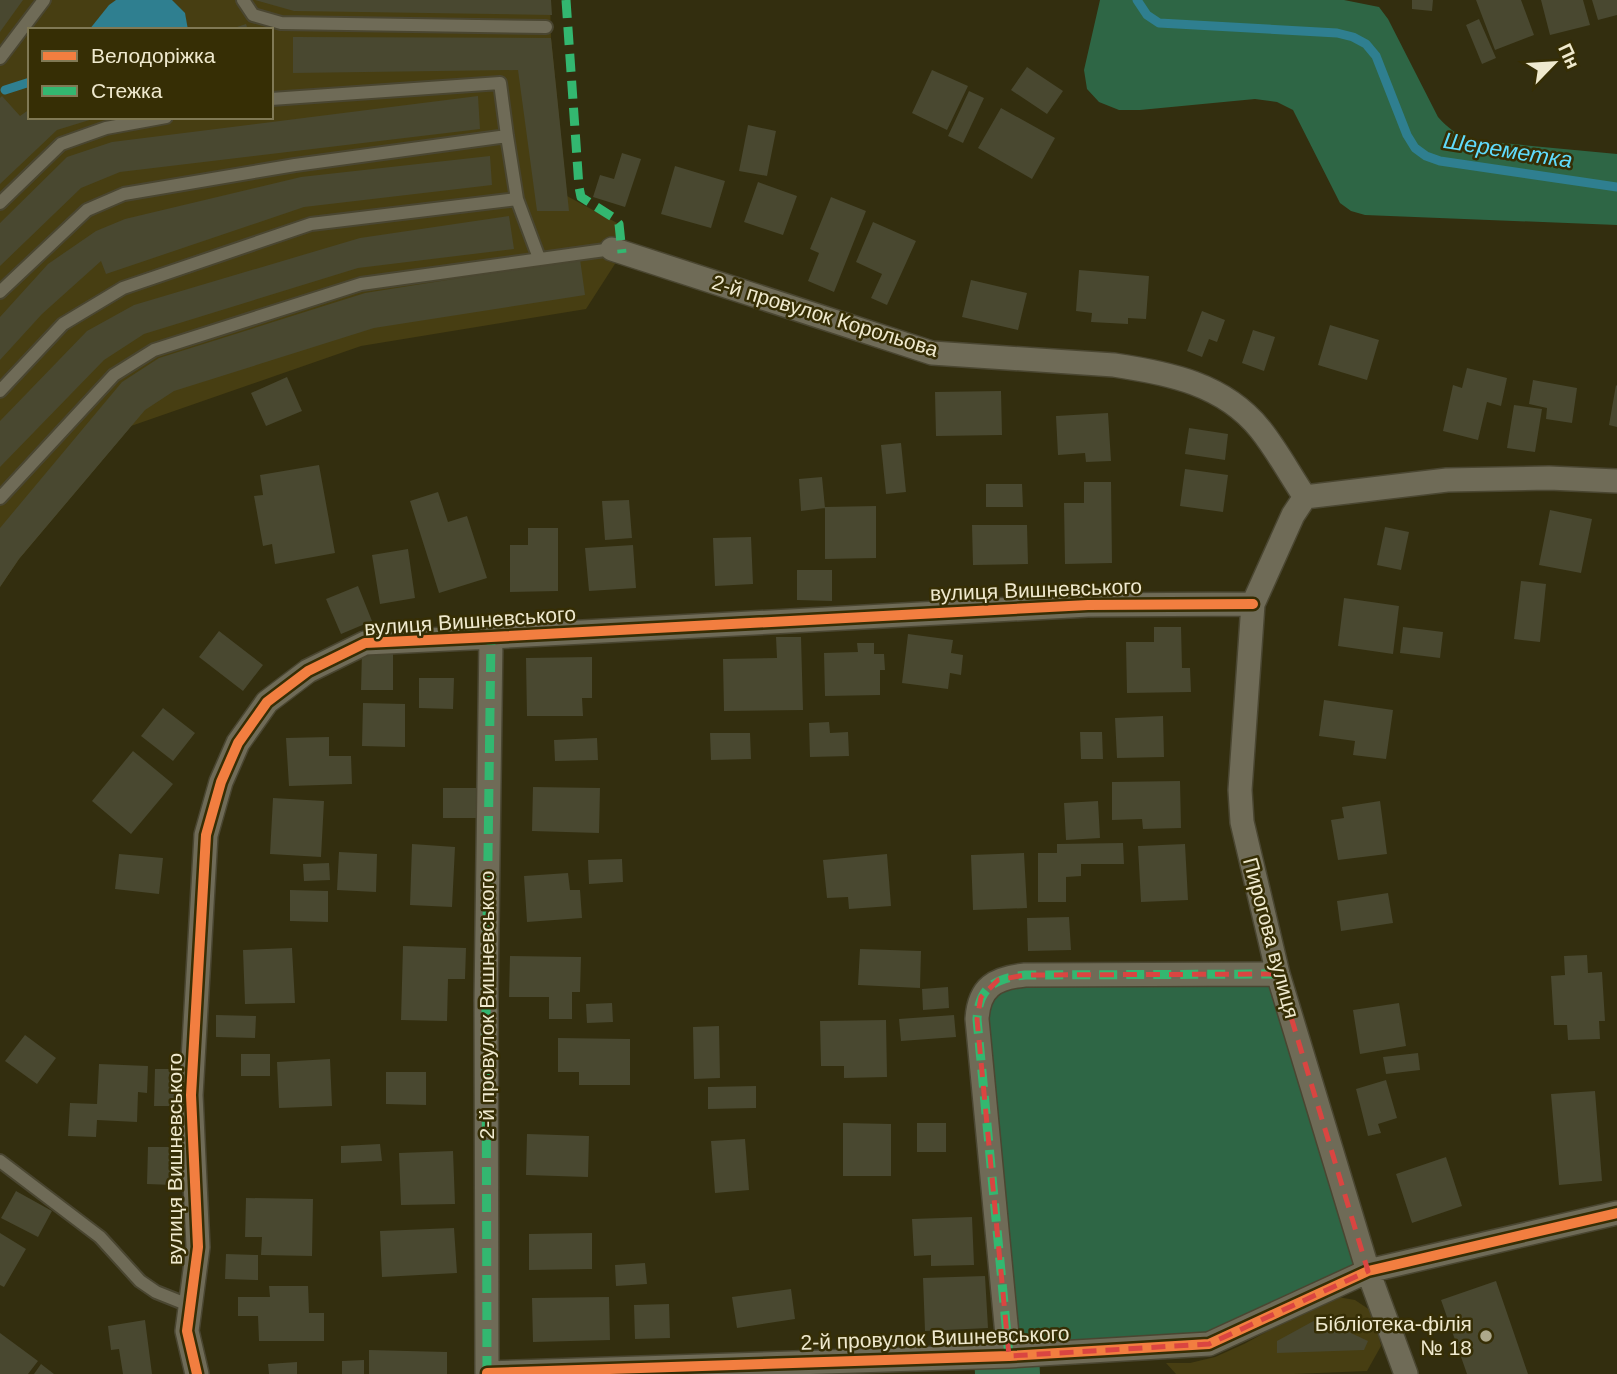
<svg xmlns="http://www.w3.org/2000/svg" width="1617" height="1374" font-family="Helvetica,sans-serif">
	<style>
		.built { fill: #473e12; fill-rule: evenodd }
		.green { fill: #2e6645 }
		.forest { fill: #37704d }
		.water { fill: #2f7f90 }
		.lines { fill: none; stroke-linecap: round; stroke-linejoin: round }
		.stream { stroke: #2f7f90; stroke-width: 9 }
		.building { fill: #494830 }
		.lane-casing { stroke: #4a4631; stroke-width: 16 }
		.street-casing { stroke: #4a4631; stroke-width: 26 }
		.lane { stroke: #6f6b57; stroke-width: 12 }
		.street { stroke: #6f6b57; stroke-width: 23 }
		.quiet { stroke: #33b770; stroke-width: 9; stroke-dasharray: 18 9; stroke-linecap: butt }
		.cycleway-casing { stroke: #362e05; stroke-width: 15 }
		.cycleway { stroke: #f27e40; stroke-width: 10 }
		.marked { fill: none; stroke: #da4541; stroke-width: 5; stroke-dasharray: 14 9; stroke-linejoin: round }
		.poi-dot { fill: #ada88b; stroke: #362e05; stroke-width: 2.5 }
		.labels { text-anchor: middle; stroke-width: 5; stroke-linejoin: round; paint-order: stroke }
		.street-label { font-size: 21px; fill: #efe9ce; stroke: #362e05 }
		.poi-label { font-size: 21px; fill: #efe9ce; stroke: #362e05; text-anchor: end }
		.water-label { font-size: 23px; font-style: italic; fill: #60dbfc; stroke: #362e05 }
	</style>
	<rect width="100%" height="100%" fill="#332e0f"/>
	<!-- built -->
	<path class="built" d="M0,0H550L551,38L567,196L619,224L622,253L586,309L361,346L131,426L19,559L0,587ZM30,30H271V117H30Z
		M1332,1296L1355,1300L1373,1312L1381,1346L1367,1371L1294,1374H1176L1166,1363H1190L1215,1357L1244,1344Z"/>
	<!-- green -->
	<path class="green" d="M1100,0H1344L1379,7L1388,19L1438,117C1448,128 1456,134 1470,140L1617,154V225L1365,215L1351,211L1340,203L1293,110L1277,102L1255,99L1140,110H1119L1099,102L1087,89L1084,70Z
		M1278,974L1368,1271L1209,1344L1009,1356L977,1019L988,988Z"/>
	<!-- forest -->
	<path class="forest" d="M1039,1354L1040,1374H975L974,1357Z"/>
	<!-- water -->
	<path class="water" d="M116,0H172L185,13L188,30H89L109,5Z"/>
	<g class="lines">
		<!-- stream -->
		<path class="stream" d="M1137,0L1147,15L1159,23L1337,33L1353,37L1366,44L1376,56L1407,135L1415,148L1426,156L1440,161L1617,187
			M5,90L30,82"/>
	</g>
	<!-- building -->
	<path class="building" d="M0,0H23L0,32Z
		M255,0H551L552,15L294,11Z
		M1412,0H1433L1432,11L1412,9Z
		M1476,0H1521L1534,35L1495,50Z
		M1541,0H1583L1590,25L1550,35Z
		M1592,0H1617V15L1598,20Z
		M1479,19L1496,58L1482,64L1466,25Z
		M246,24L248,30H231V29Z
		M293,37L551,38L569,211H537L518,70L293,73Z
		M1027,67L1063,91L1047,114L1011,90Z
		M932,70L968,86L947,130L912,113Z
		M969,91L984,98L963,143L948,136Z
		M2,96L20,116L30,109V117L96,118L57,130L0,184V98Z
		M478,96L480,129L120,172L81,188L0,266V223L67,157L112,142Z
		M1001,108L1055,138L1032,179L978,148Z
		M748,125L776,131L767,176L739,171Z
		M622,153L641,159L625,207L593,197L600,175L614,179Z
		M490,156L492,185L304,207L106,274L101,261L42,314L0,360V317L48,264L96,231L125,219L301,177Z
		M675,166L725,181L711,228L661,214Z
		M758,182L797,196L783,235L744,222Z
		M831,197L866,211L834,292L808,281L819,253L810,249Z
		M509,216L514,249L358,268L144,334L104,360L0,467V421L87,331L134,305L360,238Z
		M873,222L916,241L887,305L871,298L882,274L856,262Z
		M580,259L585,295L374,328L174,391L145,410L19,559L0,587V528L122,382L159,358L365,293Z
		M1079,270L1149,276L1146,319L1128,318V324L1091,322L1092,313L1076,311Z
		M971,280L1027,293L1018,330L962,317Z
		M1202,311L1225,320L1217,342L1209,339L1202,357L1187,351Z
		M1330,325L1379,340L1367,380L1318,365Z
		M1253,330L1275,337L1264,371L1242,363Z
		M1467,368L1507,378L1501,406L1487,402L1478,440L1443,431L1453,385L1462,388Z
		M287,377L302,411L266,426L251,393Z
		M1533,380L1577,388L1572,423L1546,419L1547,408L1529,404Z
		M1616,385L1617,386V427L1609,425Z
		M1001,391L1002,435L936,436L935,392Z
		M1514,405L1542,409L1535,452L1507,448Z
		M1108,413L1111,461L1086,462L1085,453L1058,455L1056,416Z
		M1189,428L1228,434L1225,460L1185,454Z
		M901,443L906,492L886,494L881,445Z
		M319,465L335,553L275,564L272,544L263,546L254,496L263,495L260,475Z
		M1185,469L1228,475L1223,512L1180,506Z
		M822,477L825,508L801,511L799,479Z
		M1084,482H1111L1112,563L1065,564L1064,503H1084Z
		M986,484H1022L1023,507H986Z
		M438,492L448,522L467,516L487,578L439,593L410,501Z
		M629,500L632,538L605,540L602,501Z
		M876,506V558L825,559V507Z
		M1550,510L1592,519L1581,573L1539,565Z
		M972,525H1027L1028,564L973,565Z
		M1385,527L1409,532L1401,570L1377,565Z
		M528,528H558V591L510,592V545H528Z
		M751,537L753,584L715,586L713,538Z
		M633,545L636,588L589,591L585,548Z
		M408,549L415,598L380,604L372,555Z
		M797,570H832V601L797,600Z
		M1521,581L1546,584L1540,642L1514,639Z
		M358,586L372,621L341,634L326,599Z
		M1344,598L1399,606L1393,654L1338,646Z
		M1154,627H1181L1182,668H1190L1191,692L1127,693L1126,642H1154Z
		M1403,627L1443,632L1440,658L1400,653Z
		M219,631L263,665L243,691L199,657Z
		M908,634L953,640L951,653L963,655L961,675L950,673L948,689L902,683Z
		M776,637H801L803,710L724,711L723,659L777,658Z
		M857,643H874V654H884L885,670H880V695L825,696L824,653L858,652Z
		M362,652H393V690H361Z
		M592,657V698H582L583,716H527L526,658Z
		M419,678H454L453,709L419,708Z
		M1324,700L1393,710L1386,759L1353,755L1355,741L1319,736Z
		M363,703L405,704V747L362,746Z
		M163,708L195,733L173,761L141,736Z
		M1163,716L1164,757L1117,758L1115,718Z
		M829,722L830,733L848,732L849,756L810,757L809,723Z
		M1080,732H1102L1103,759H1081Z
		M710,733H750L751,759L711,760Z
		M329,737V756H351L352,784L289,786L286,738Z
		M597,738L598,760L555,761L554,740Z
		M133,751L173,784L131,834L92,801Z
		M1180,781L1181,828L1143,829L1142,819L1112,820V782Z
		M533,787L600,788L599,833L532,831Z
		M443,788H478V818H443Z
		M273,798L324,801L321,857L270,854Z
		M1098,801L1100,838L1066,840L1064,803Z
		M1380,801L1387,854L1338,860L1331,820L1344,818L1342,807Z
		M1123,843L1124,864H1081V876L1066,877V902H1038V853H1057V844Z
		M412,844L455,847L452,907L410,905Z
		M1185,844L1188,900L1141,902L1138,846Z
		M339,852L377,854L376,892L337,890Z
		M1024,853L1027,908L973,910L971,855Z
		M119,854L163,858L159,894L115,889Z
		M887,854L891,906L849,909L848,897L827,898L823,860Z
		M622,859L623,882L589,884L588,860Z
		M329,863L330,880L304,881L303,864Z
		M568,873L570,890H580L582,918L527,922L524,876Z
		M290,890L328,891V922L290,921Z
		M1388,893L1393,923L1341,931L1337,901Z
		M1069,917L1071,950L1028,951L1027,918Z
		M403,946L466,948L465,979H448L447,1021L401,1020Z
		M292,948L295,1003L245,1004L243,950Z
		M860,949L921,951L920,988L858,985Z
		M1587,955L1588,973L1602,972L1605,1021H1599L1600,1039L1568,1040L1567,1025H1554L1551,976L1565,975L1564,956Z
		M510,956L581,957L580,992H572V1019H549V997H509Z
		M948,987L949,1008L923,1010L922,989Z
		M612,1003L613,1022L587,1023L586,1004Z
		M1399,1003L1406,1046L1360,1054L1353,1010Z
		M216,1015L256,1016L255,1038L216,1037Z
		M954,1015L956,1037L901,1041L899,1019Z
		M886,1020L887,1077L844,1078V1066H821L820,1021Z
		M719,1026L720,1078L694,1079L693,1027Z
		M25,1035L56,1058L37,1084L5,1061Z
		M558,1038L630,1039V1085H579V1072H558Z
		M1418,1053L1420,1070L1386,1074L1383,1057Z
		M241,1054H270V1076H241Z
		M330,1059L332,1106L279,1108L277,1062Z
		M99,1064L148,1066L147,1093L138,1092L137,1122L97,1120L96,1137L68,1136L70,1103L97,1104Z
		M155,1069H182L181,1106H154Z
		M386,1072H426V1105L386,1104Z
		M1386,1080L1397,1118L1378,1124L1381,1133L1368,1136L1356,1089Z
		M756,1086V1108L708,1109V1087Z
		M1595,1091L1602,1181L1559,1185L1551,1094Z
		M843,1123L891,1124V1176H843Z
		M917,1123H946V1152H917Z
		M527,1134L589,1136L588,1177L526,1175Z
		M745,1139L749,1190L715,1193L711,1141Z
		M380,1144L382,1161L341,1163V1146Z
		M148,1147H174L173,1185L147,1184Z
		M453,1151L455,1204L401,1205L399,1153Z
		M1446,1157L1462,1206L1412,1223L1396,1174Z
		M16,1191L52,1211L38,1237L1,1218Z
		M246,1198L313,1199L312,1256L261,1255L262,1237H245Z
		M972,1217L974,1265L931,1266V1255L914,1256L912,1219Z
		M454,1228L457,1273L382,1277L380,1231Z
		M0,1233L26,1249L4,1287L0,1285Z
		M592,1233V1269L529,1270V1234Z
		M226,1254L258,1255V1280L225,1279Z
		M645,1263L647,1284L616,1286L615,1265Z
		M985,1276L988,1328L925,1331L923,1278Z
		M1496,1281L1528,1374H1467L1441,1300Z
		M269,1286H308L309,1313H324V1341H259L258,1316H238V1297H270Z
		M791,1289L795,1319L737,1328L732,1297Z
		M609,1297L610,1340L533,1342L532,1298Z
		M669,1304L670,1338L635,1339L634,1305Z
		M1319,1318L1368,1341L1364,1350L1277,1353V1341Z
		M145,1320L152,1374H123L119,1349L111,1350L108,1326Z
		M0,1333L38,1361L28,1374H0Z
		M369,1350L447,1352V1374H369Z
		M364,1360V1374H342V1361Z
		M297,1362V1374H269L268,1364Z
		M41,1364L54,1374H34Z"/>
	<g class="lines">
		<defs>
			<path id="lane" d="M243,0L253,15L281,23L546,27
				M0,58L44,0
				M271,99L500,83L507,136L517,199L539,258
				M0,203L61,144L106,128L166,117
				M0,292L87,210L124,194L295,165L507,136
				M0,391L63,324L123,288L311,224L517,199
				M0,498L114,375L154,350L361,284L612,249
				M0,1161L100,1237L140,1281L156,1292L191,1306"/>
			<path id="street" d="M612,249L932,353L1114,365C1168,373 1224,384 1260,429C1277,450 1290,475 1305,497L1447,480L1549,478L1617,481
				M1305,497L1293,515L1253,604L1240,790L1242,822L1278,974L1368,1271L1406,1374
				M1009,1356L977,1019C979,987 995,978 1025,975L1278,974
				M487,1373L1009,1356L1209,1344L1368,1271L1617,1213
				M197,1374L187,1331L198,1247L191,1095L206,835L221,782L238,743L267,702L308,671L365,643L491,637L1088,605L1253,604
				M487,1374L486,1000L491,637"/>
		</defs>
		<!-- lane casing -->
		<use href="#lane" class="lane-casing"/>
		<!-- street casing -->
		<use href="#street" class="street-casing"/>
		<!-- lane -->
		<use href="#lane" class="lane"/>
		<!-- street -->
		<use href="#street" class="street"/>
		<!-- quiet -->
		<path class="quiet" d="M566,0L579,187L581,197L614,218L619,224L622,253
			M1009,1356L977,1019C979,987 995,978 1025,975L1278,974
			M487,1374L486,1000L491,637"/>
		<defs>
			<path id="cycleway" d="M487,1373L1009,1356L1209,1344L1368,1271L1617,1213
				M197,1374L187,1331L198,1247L191,1095L206,835L221,782L238,743L267,702L308,671L365,643L491,637L1088,605L1253,604"/>
		</defs>
		<!-- cycleway casing -->
		<use href="#cycleway" class="cycleway-casing"/>
		<!-- cycleway -->
		<use href="#cycleway" class="cycleway"/>
	</g>
	<!-- marked area -->
	<path class="marked" d="M1278,974L1368,1271L1209,1344L1009,1356L977,1019L981,997L998,980L1025,975Z"/>
	<!-- markers -->
	<circle class="poi-dot" cx="1486" cy="1336" r="7"/>
	<g class="labels">
		<!-- street labels -->
		<g class="street-label">
			<text transform="translate(825 316) rotate(17)" y="7">2-й провулок Корольова</text>
			<text transform="translate(1036 590) rotate(-2)" y="7">вулиця Вишневського</text>
			<text transform="translate(470 621) rotate(-4)" y="7">вулиця Вишневського</text>
			<text transform="translate(1271 938) rotate(75)" y="7">Пирогова вулиця</text>
			<text transform="translate(487 1005) rotate(-90)" y="7">2-й провулок Вишневського</text>
			<text transform="translate(175 1159) rotate(-90)" y="7">вулиця Вишневського</text>
			<text transform="translate(935 1338) rotate(-2)" y="7">2-й провулок Вишневського</text>
		</g>
		<!-- poi labels -->
		<g class="poi-label">
			<text x="1472" y="1331">Бібліотека-філія<tspan x="1472" dy="24">№ 18</tspan></text>
		</g>
		<!-- water labels -->
		<g class="water-label">
			<text transform="translate(1508 150) rotate(9)" y="8">Шереметка</text>
		</g>
	</g>
	<!-- legend -->
	<rect x="28" y="28" width="245" height="91" fill="#362e05" stroke="#807955" stroke-width="2"/>
	<rect x="42" y="51" width="35" height="10" fill="#f27e40" stroke="#807955" stroke-width="2"/>
	<text x="91" y="63" font-size="21" fill="#efe9ce">Велодоріжка</text>
	<rect x="42" y="86" width="35" height="10" fill="#33b770" stroke="#807955" stroke-width="2"/>
	<text x="91" y="98" font-size="21" fill="#efe9ce">Стежка</text>
	<!-- north arrow -->
	<g transform="translate(1554 63) rotate(65)" stroke="#362e05" stroke-width="5" paint-order="stroke">
	<path d="M0-5L12 26L0 18L-12 26Z" fill="#efe9ce"/>
	<text y="-10" font-size="19" font-weight="bold" text-anchor="middle" fill="#efe9ce">Пн</text>
	</g>
</svg>
